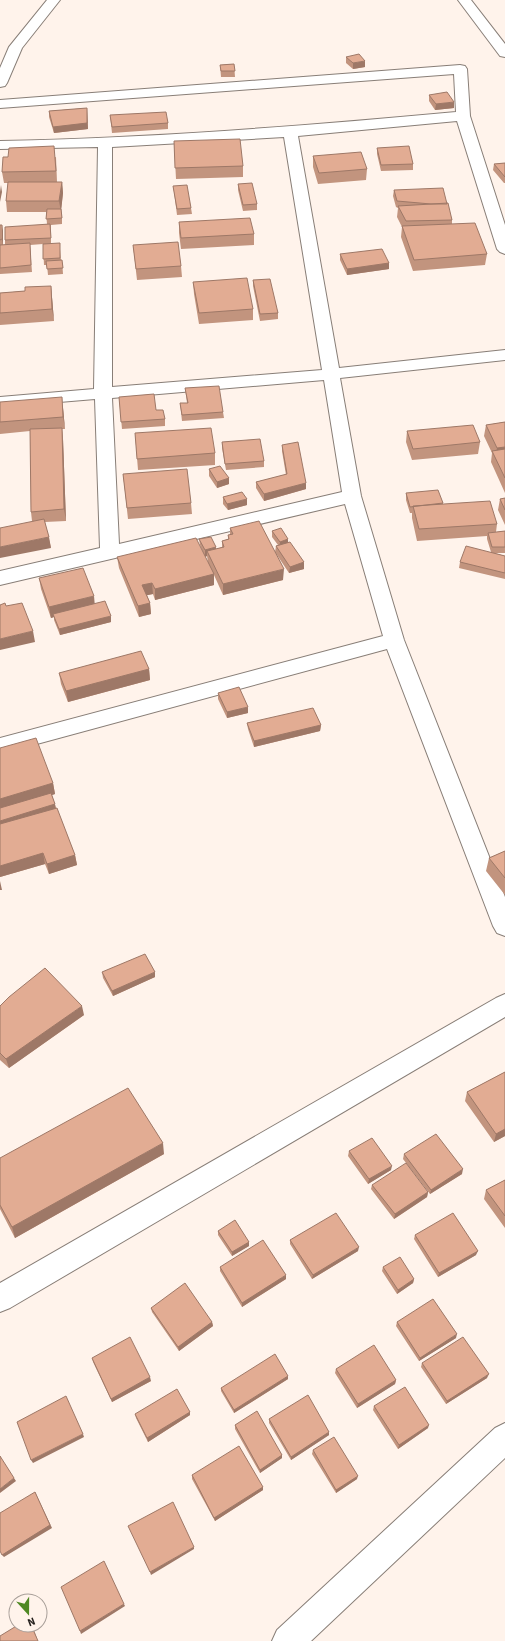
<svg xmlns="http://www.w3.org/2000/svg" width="505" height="1641" font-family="'Source Sans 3',sans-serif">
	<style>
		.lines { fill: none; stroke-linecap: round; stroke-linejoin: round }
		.street-casing { stroke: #887e77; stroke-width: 2 }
		.street { fill: #fff; fill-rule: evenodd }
		.wall { fill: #c2947e }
		.shaded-wall { fill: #9e7867 }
		.building { fill: #e2ac93; stroke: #9e7867 }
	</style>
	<rect width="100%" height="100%" fill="#fff3eb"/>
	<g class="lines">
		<defs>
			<path id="street" d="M47,0H60L22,48L7,83L5,86L0,87V68L9,47Z
				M458,0H471L505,44V57L500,56Z
				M460,65L465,66L467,69L470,116L505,225V254L500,252L497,249L457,121L298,136L339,368L505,350V360L340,378L361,496L404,640L505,897V936L497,933L493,926L387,649L0,754V738L383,636L345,504L0,585V571L100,548L95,399L0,407V397L94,389L98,147L0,149V141C153,138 304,126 456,112L454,74L0,108V100ZM284,137L322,370L112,387V147ZM324,380L342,492L119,544L112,398Z
				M505,994V1017L10,1308L0,1312V1283L496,998Z
				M505,1423V1458L311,1641H272L277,1630L495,1428Z"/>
		</defs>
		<!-- street casing -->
		<use href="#street" class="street-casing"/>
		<!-- street -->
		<use href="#street" class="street"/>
	</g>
	<!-- wall -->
	<path class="wall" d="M346,57L365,67L353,69L346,63Z
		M234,64L235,77H221L220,65Z
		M429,95L454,108L435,110L429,101Z
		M87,108L88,129L54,133L49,117V111Z
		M110,115L168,123V129L112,133Z
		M174,141L243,166V177L176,179Z
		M377,148L413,164V170L381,171L377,154Z
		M313,156L367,169L366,180L318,184L313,167Z
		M56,157L57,182H62L63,193L61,209L62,215V224L51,225V243L60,249L61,260H62L63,274L48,275L47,265H44L43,244L30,245L32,272L0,274V225L3,231V245H5V240L47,224L46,212H7L6,201L8,183H4L2,172Z
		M505,163V183H504L493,170L494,164Z
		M238,184L257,204V210L243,211L238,190Z
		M173,186L191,208L192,214L177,215L174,192Z
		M394,190L447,204L452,220V224L487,254L485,265L413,271L401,237L402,227L397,217L398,208L396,207L393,196Z
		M179,222L254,234V245L181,249L179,233Z
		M133,245L181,266L182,277L137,280Z
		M340,254L389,263V269L347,275L340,260Z
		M253,280L278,313V319L260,321L253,286Z
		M193,282L253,309V320L199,324L194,294Z
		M51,286L54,321L0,325V293L25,291Z
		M185,388L223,412L224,418L182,421L180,403H187Z
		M119,397L156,410L165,419V426L122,429Z
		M0,402L63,408L65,429H62L63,439L66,521L45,522L51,548L32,521L31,512L30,431L0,434Z
		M505,422V493L491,462L492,453L484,436L486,425Z
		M407,431L480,442L478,454L412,460L406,442Z
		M135,433L215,453V465L138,470Z
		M222,442L264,461V467L226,470L222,448Z
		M282,445L306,489L264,501L256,488V482L286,475L282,451Z
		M209,469L229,478V484L217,488L209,476Z
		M123,474L191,503L192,514L128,519Z
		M406,493L443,503V504L497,524L496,532L505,531V553H495L505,556V579L459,568L460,562L491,552L487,539V536L417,541L412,518V513H410L406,500Z
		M223,497L247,505L228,510L223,504Z
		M505,498V525L498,510L500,499Z
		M230,528L283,580L223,595L214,575V585L155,600L153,594L147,595L150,603L151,614L139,617L119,568L117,557L208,562L207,556L205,557L200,545L199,539L216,549L222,547V541L228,539V535H230Z
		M272,531L288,539V542L304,569L289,573L275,552L276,546L278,545L272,537Z
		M39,578L95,604L111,622L60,635L54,620V617L51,618L41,589Z
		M149,669L150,680L68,702L61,684L59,673Z
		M218,693L248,713L227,718L218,699Z
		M247,723L321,725L320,731L254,747L248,729Z
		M0,748L53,783L55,794L52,795L56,808L75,855L77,865L49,874L45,864L0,877Z
		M505,851V895L486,871L489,858Z
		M102,972L155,977L113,996L103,978Z
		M0,1006L84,1015L9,1068L0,1060Z
		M505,1072V1136L494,1142L465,1101L467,1092Z
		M349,1151L391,1170L368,1184L348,1156Z
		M164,1154L15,1238L0,1209V1158Z
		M404,1154L462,1174L430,1194L403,1159Z
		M505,1180V1228L484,1199L486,1190Z
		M372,1185L428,1192L427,1197L394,1219L371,1189Z
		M218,1231L249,1242V1246L232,1256L218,1235Z
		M415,1235L476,1255L438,1277L414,1239Z
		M290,1240L358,1251L312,1279L290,1244Z
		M220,1267L286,1279L242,1307L220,1271Z
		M383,1267L414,1279L413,1283L397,1294L382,1271Z
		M151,1308L212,1322L213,1326L179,1351L152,1312Z
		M397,1322L456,1338L419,1361L396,1326Z
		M92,1358L151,1381L112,1402L93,1362Z
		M422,1363L487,1378L446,1404L421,1367Z
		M336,1369L396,1380L395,1384L357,1408L335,1373Z
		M288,1376V1379L234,1413L221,1391V1388Z
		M374,1406L428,1428L398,1449L373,1410Z
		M190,1412V1415L148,1442L136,1418L135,1414Z
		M269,1419L329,1435L291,1460L269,1423Z
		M235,1425L282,1455V1458L260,1473L235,1429Z
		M313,1450L357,1479L336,1493L312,1454Z
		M192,1475L263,1487V1490L215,1521L192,1479Z"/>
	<!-- shaded-wall -->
	<path class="shaded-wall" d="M365,61V67L353,69V63Z
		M454,102V108L435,110L436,104Z
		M87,108L88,129L54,133L53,127Z
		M62,182L63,193L61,212L59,201Z
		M1,185L2,192L0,202V192Z
		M2,225L3,231V246L2,239Z
		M389,263V269L347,275V269Z
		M51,286L52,297L54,321L52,309Z
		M62,397L63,408L65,429L63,417Z
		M62,428L63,439L66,521L64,509Z
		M505,447V458L495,457L497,448Z
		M229,478V484L217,488V482Z
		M306,483V489L264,501V494Z
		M247,499V505L228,510L227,504Z
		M49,537L51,548L0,558V547Z
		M288,539V546L279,548L280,542Z
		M216,547V554L207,551V556L205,557V550Z
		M304,562V569L289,573L290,567Z
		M284,569L283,580L223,595V584Z
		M214,574V585L155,600V589Z
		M152,583L153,594L143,596L142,585Z
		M94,596L95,607L53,614L54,617L51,618L49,607Z
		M150,603L151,614L139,617L138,606Z
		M111,616V622L60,635L59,629Z
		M33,631L35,642L0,650V639Z
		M149,669L150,680L68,702L66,691Z
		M248,707V713L227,718V712Z
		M321,725L320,731L254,747V741Z
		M53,783L55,794L0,810V799Z
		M55,804L56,810L0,827V821Z
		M43,853L45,864L0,877V866Z
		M75,855L77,865L49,874L47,864Z
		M0,881L2,890H0Z
		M155,972V977L113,996L112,991Z
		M82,1006L84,1015L9,1068L6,1059Z
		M505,1129V1136L494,1142L496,1134Z
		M163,1143L164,1154L15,1238L12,1227Z
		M392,1166L391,1170L368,1184L369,1179Z
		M463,1169L462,1174L430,1194L431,1190Z
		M428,1192L427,1197L394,1219L395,1214Z
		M249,1242V1246L232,1256V1252Z
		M359,1247L358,1251L312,1279L313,1275Z
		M478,1251L476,1255L438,1277L439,1273Z
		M286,1275V1279L242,1307V1303Z
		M414,1279L413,1283L397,1294L398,1290Z
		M212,1322L213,1326L179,1351L178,1347Z
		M457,1334L456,1338L419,1361L420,1358Z
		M489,1374L487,1378L446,1404L447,1401Z
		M288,1376V1379L234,1413V1410Z
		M150,1377L151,1381L112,1402L111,1399Z
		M396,1380L395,1384L357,1408L358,1404Z
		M190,1412V1415L148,1442L147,1438Z
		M429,1425L428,1428L398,1449L399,1445Z
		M329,1432V1435L291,1460V1457Z
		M83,1434L84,1437L33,1463L31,1460Z
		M282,1455V1458L260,1473V1470Z
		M358,1476L357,1479L336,1493V1490Z
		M14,1478L16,1481L0,1493V1489Z
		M263,1487V1490L215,1521L214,1518Z
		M35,1492L52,1528L4,1557L2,1555Z
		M194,1547V1549L151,1575L150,1572Z
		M124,1604L125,1606L81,1634L80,1631Z
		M31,1625H32L38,1641Z"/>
	<!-- building -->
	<path class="building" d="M359,54L365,61L353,63L346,57Z
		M234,64L235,71H221L220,65Z
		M447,92L454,102L436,104L429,95Z
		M87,108V123L53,127L49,111Z
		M166,112L168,123L112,127L110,115Z
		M240,139L243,166L175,168L174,141Z
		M54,146L56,171L2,172L3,157H8L9,148Z
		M409,146L413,164L381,165L377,148Z
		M361,152L367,169L319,173L313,156Z
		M505,163V177L494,164Z
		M8,182H62L59,201H6Z
		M252,183L257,204L243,205L238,184Z
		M187,185L191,208L177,209L173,186Z
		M443,188L447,204H431L397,201L394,190Z
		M448,203L452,220L406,221L398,206Z
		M47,209H61L62,218L46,219Z
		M250,218L254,234L181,238L179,222Z
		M475,223L487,254L414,260L402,226Z
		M50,224L51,238L5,240V227Z
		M0,225H2V239L0,240Z
		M178,242L181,266L136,269L133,245Z
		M30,243L31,265L0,268V245Z
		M60,243V258L43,259V244Z
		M382,249L389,263L347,269L340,254Z
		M62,260L63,268L47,269L46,261Z
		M247,278L253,309L199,313L193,282Z
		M270,279L278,313L260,314L253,280Z
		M51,286L52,309L0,313V293L25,291V287Z
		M219,386L223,412L182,415L180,403H188L185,388Z
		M154,394L156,410H163L165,419L121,422L119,397Z
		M62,397L63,417L0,422V402Z
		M505,422V447L497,448L486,425Z
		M473,425L480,442L413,449L407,431Z
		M62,428L64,509L31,512L30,429Z
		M211,428L215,453L137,459L135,433Z
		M260,439L264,461L225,464L222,442Z
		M298,442L306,483L264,494L256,482L287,474L282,445Z
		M505,449V478L492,451Z
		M220,466L229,478L217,482L209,469Z
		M187,469L191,503L127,508L123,474Z
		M438,490L443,503L410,507L406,493Z
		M242,492L247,499L227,504L223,497Z
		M505,498V510L500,499Z
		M490,501L497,524L419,529L413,506Z
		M44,519L49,537L0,547V528Z
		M259,521L284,569L223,584L207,551L224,547L222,541L229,539L228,535L233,534L230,528Z
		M281,528L288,539L280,542L272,531Z
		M505,531V547H492L488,533Z
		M211,537L216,547L205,550L199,539Z
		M196,538L214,574L155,589L152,583L142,585L150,603L138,606L117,557Z
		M290,542L304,562L290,567L276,546Z
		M466,546L505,556V573L460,562Z
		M83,568L94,596L49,607L39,578Z
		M105,601L111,616L59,629L53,614Z
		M5,603L6,606L22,603L33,631L0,639V605Z
		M141,651L149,669L66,691L59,673Z
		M239,687L248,707L227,712L218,693Z
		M313,708L321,725L254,741L247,723Z
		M36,738L53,783L0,799V748Z
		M51,793L55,804L0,821V808Z
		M57,808L75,855L47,864L43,853L0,866V824Z
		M505,851V878L489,858Z
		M145,954L155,972L112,991L102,972Z
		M45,968L82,1006L6,1059L0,1053V1006L9,997Z
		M505,1072V1129L496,1134L467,1092Z
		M128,1088L163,1143L12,1227L0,1205V1158Z
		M436,1134L463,1169L431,1190L404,1154Z
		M372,1138L392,1166L369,1179L349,1151Z
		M406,1163L428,1192L395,1214L372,1185Z
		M505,1180V1216L486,1190Z
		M336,1213L359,1247L313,1275L290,1240Z
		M453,1213L478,1251L439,1273L415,1235Z
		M235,1220L249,1242L232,1252L218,1231Z
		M263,1240L286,1275L242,1303L220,1267Z
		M400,1257L414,1279L398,1290L383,1267Z
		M185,1283L212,1322L178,1347L151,1308Z
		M433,1299L457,1334L420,1358L397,1322Z
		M130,1337L150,1377L111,1399L92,1358Z
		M463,1337L489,1374L447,1401L422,1363Z
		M374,1345L396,1380L358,1404L336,1369Z
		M275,1354L288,1376L234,1410L221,1388Z
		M405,1387L429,1425L399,1445L374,1406Z
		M177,1389L190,1412L147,1438L135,1414Z
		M308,1395L329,1432L291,1457L269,1419Z
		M66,1396L83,1434L31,1460L17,1422Z
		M257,1411L282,1455L260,1470L235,1425Z
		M334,1437L358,1476L336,1490L313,1450Z
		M239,1446L263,1487L214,1518L192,1475Z
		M0,1456L14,1478L0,1489Z
		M35,1492L50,1525L2,1555L0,1551V1513Z
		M173,1502L194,1547L150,1572L128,1526Z
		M104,1561L124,1604L80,1631L61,1587Z
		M18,1625H31L38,1641H0V1636Z"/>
	<!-- north arrow -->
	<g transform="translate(28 1613) rotate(159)"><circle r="19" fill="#fff3eb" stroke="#a79e98"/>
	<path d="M0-3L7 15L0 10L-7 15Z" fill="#4f8823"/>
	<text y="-6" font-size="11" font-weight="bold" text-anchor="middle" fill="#231f1c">N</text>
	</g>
</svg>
